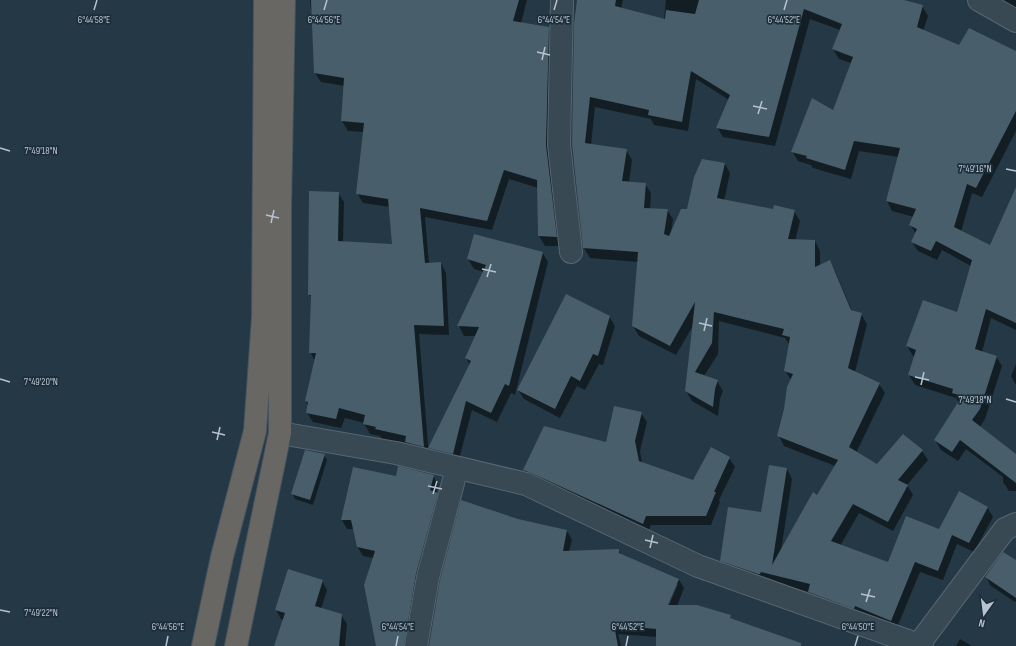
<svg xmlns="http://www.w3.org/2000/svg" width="1016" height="646" font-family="'Sofia Sans Condensed',sans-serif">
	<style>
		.shadow { fill: #0007; fill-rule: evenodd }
		.building { fill: #485e6b }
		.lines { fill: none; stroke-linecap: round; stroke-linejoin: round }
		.minor-casing { stroke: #576672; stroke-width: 24 }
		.trunk-casing { stroke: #43535f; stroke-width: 24 }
		.minor { stroke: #394954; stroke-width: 22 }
		.trunk { stroke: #696764; stroke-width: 22 }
		.ticks { fill: none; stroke: #b6c3ce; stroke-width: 1.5 }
		.ticks-label { font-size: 10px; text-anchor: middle; fill: #b6c3ce; stroke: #1d2e3a; stroke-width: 3.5; stroke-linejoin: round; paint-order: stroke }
	</style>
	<rect width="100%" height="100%" fill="#243845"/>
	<!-- shadow -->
	<path class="shadow" d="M310,0H527L521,23L548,28L554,38L562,246H545L539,236L538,188L509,179L492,230L425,217L429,264L441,263L446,273L449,335L419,334L429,456L411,452L407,444L382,439L380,436L370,434L364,423L345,418L341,428L313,422L307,413L308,406L306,401L315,361L310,352L312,299L309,294L338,193L344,202L343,242L393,245L390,207L363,203L357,193L364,132L348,131L342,121L345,86L321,82L315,73L313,12L311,9Z
		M578,0H623L621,8L664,20L666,0H900L922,6L928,16L923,31L959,46L1016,52V131L982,197L972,193L961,232L991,246L1016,196V330L991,318L982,352L996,356L1002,366L985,419L980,427L1016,455V491H1009L1003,482V477L966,449L958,461L941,450L935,440L959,403L956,398L915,385L909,375L915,357L913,356L907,346L958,314L971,266L942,250L937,260L918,251L912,242L916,234L910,224L914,217L892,211L887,201L899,157L859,151L851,179L813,168L811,165L798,161L792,151L834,111L851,63L839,59L833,49L840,30L810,19L775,146L723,137L717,127L729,100L696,79L688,131L654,125L651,119L595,107L591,145L626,150L632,160L629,182L645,184L651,193L650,209L667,210L673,219L671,233L688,210L703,161L725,164L730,173L724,201L774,210L794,211L800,221L795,241H815L820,251V266L830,262L835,271L852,311L861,314L867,324L855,372L879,384L885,393L856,453L877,466L922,451L928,460L907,485L913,495L893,531L859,513L840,546L889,563L940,530L987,507L993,517L974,552L957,544L943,580L920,572L896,630L814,602L809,592L727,570L721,560L762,513L787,469L792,479L781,551L817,496L835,466L784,446L779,436L791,380L785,370L789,344L785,338L719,321L718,354L704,376L717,381L723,391L720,399L718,416L692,401L686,391L694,324L676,355L639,336L633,326L638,262L590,258L584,248Z
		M995,0H1016V13Z
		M542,252L548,262L515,395L511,393L497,422L472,410L458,463L435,458L430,448L470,365L466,358L476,336H464L459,326L484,272L474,269L468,259Z
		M609,316L615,326L603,365L599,364L585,390L577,386L560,418L524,399L518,390Z
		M1016,364V385L1011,376Z
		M641,413L647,422L640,451L642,463L693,482L729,458L735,467L719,500L720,502L711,525H651L648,532L529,480L524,470L607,444Z
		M324,455L327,460L313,505L295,499L293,494Z
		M354,468L396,477L433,476L438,485L436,493L442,502L410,646H377L374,558L363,556L357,546L354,529H347L342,520Z
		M518,520L567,531L572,540L569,551L618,550L622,555L679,580L684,588L677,606L688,646H657V637L618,634L621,646H430ZM676,584H678L667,610L666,609Z
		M1016,562V601L1015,602L991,586L986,577Z
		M322,581L327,590L321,609L341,615L347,624L345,646H276L284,620L281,619L276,610Z
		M960,639L972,646H956Z"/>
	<!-- building -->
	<path class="building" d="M311,0H519L513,21L549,27L546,145L557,237L538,236L537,180L504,170L487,221L420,208L425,263L441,262L444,326L414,325L424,447L405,442L406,436L375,429L376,427L363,424L365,415L339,408L336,419L306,413L308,402L305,401L316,353H309L311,295H308L309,191L339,192L338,241L392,244L388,199L356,194L364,123L341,121L344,78L314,73Z
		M577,0H616L615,6L665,19L666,10L695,14L699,0H904L923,5L917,27L959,45L969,28L1016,51V111L976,188L967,184L954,227L990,245L1016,187V323L986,309L975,349L997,356L980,409L972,420L1016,454V483L960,440L952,452L934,440L962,396L952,393L953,389L908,375L916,350L906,346L923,300L957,312L972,260L936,241L931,251L911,242L917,229L909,225L916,209L886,201L900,148L854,141L845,170L806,158L807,156L791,152L812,98L833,110L853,57L832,49L842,24L804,9L769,137L716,128L730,95L691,71L682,122L648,115L649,110L590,97L585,143L627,149L622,181L646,183L644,208L668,209L664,234L669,236L681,209H687L694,177L702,159L725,163L717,198L773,209L774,205L795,210L788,239L815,240V267L830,260L851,310L862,313L848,368L880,383L849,447L877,464L903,434L923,450L898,480L908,485L888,522L853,504L831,541L888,562L906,516L939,529L959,491L988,507L969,543L952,535L938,571L915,562L891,621L855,606L854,609L808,592L810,584L761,572L760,574H758L720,561L728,507L761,512L769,465L787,468L772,565L813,492L817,495L838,460L777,436L784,409L787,387L793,374L784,371L790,337L782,335L784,329L714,312L712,343L695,372L718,380L715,389L713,407L685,391L695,302L670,346L632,326L638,252L583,248L572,144L574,24Z
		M474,234L543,252L509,386L505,384L491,413L466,401L453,454L428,448L471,361L465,358L479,327L457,326L486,265L467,259Z
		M566,294L610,316L598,356L593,354L580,381L571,376L555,409L517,390Z
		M614,406L642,412L635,441L639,461L693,480L711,447L730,457L714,492H716L706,516H646L643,524L531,473L523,470L544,426L606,442Z
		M305,450L325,454L310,500L291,494Z
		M398,466L434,475L430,490L438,493L416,574L404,646H376L364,585L375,551L357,547L351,520H341L353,467L396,476Z
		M461,500L518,519L567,530L563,551L619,549V553L679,579L668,605H697L731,615L730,618L801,643V646H656V629L614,625L618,646H429L440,580Z
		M1003,552L1016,560V598L985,577Z
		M288,569L323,580L315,606L342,614L339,646H274L285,613L275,610Z"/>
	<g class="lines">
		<defs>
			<path id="minor" d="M562,0L559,145L571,252
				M979,0L1016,21
				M280,433L396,453L526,484L698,566L922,646
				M919,644L1005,529L1016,524
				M416,646L428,577L457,468"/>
			<path id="trunk" d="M203,646L222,557L255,431L263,317L265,0
				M236,646L280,433V210L284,0"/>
		</defs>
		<!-- minor casing -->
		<use href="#minor" class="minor-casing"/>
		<!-- trunk casing -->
		<use href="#trunk" class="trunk-casing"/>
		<!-- minor -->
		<use href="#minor" class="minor"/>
		<!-- trunk -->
		<use href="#trunk" class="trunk"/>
	</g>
	<!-- ticks -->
	<path class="ticks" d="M94,10L97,0M324,10L327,0M554,10L557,0M784,10L787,0M537,52L550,55M542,60L545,47M753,106L767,109M758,114L762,101M0,148L10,151M1006,169L1016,171M266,215L279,218M271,223L274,210M482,269L496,272M487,277L491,264M699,323L712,326M704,331L707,318M915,377L929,380M0,379L10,382M921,385L924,372M1006,399L1016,402M212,432L225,435M217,440L220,427M428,486L442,489M433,494L437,481M645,540L658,543M650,548L653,535M861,594L875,597M866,602L870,589M0,610L10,612M166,646L168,636M396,646L398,636M626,646L628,636M855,646L858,636"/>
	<g class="ticks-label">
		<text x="94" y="23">6°44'58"E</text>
		<text x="324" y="23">6°44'56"E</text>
		<text x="554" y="23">6°44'54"E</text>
		<text x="784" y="23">6°44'52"E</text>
		<text x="41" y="154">7°49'18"N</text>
		<text x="975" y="172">7°49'16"N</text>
		<text x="41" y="385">7°49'20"N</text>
		<text x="975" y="403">7°49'18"N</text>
		<text x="41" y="616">7°49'22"N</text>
		<text x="168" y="630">6°44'56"E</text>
		<text x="398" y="630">6°44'54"E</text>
		<text x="628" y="630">6°44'52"E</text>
		<text x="858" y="630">6°44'50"E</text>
	</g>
	<!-- north arrow -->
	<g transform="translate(984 614) rotate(194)" stroke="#1d2e3a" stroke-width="3" paint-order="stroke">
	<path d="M0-3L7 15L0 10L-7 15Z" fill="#b6c3ce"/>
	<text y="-6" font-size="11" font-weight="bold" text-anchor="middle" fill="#b6c3ce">N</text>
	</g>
</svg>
